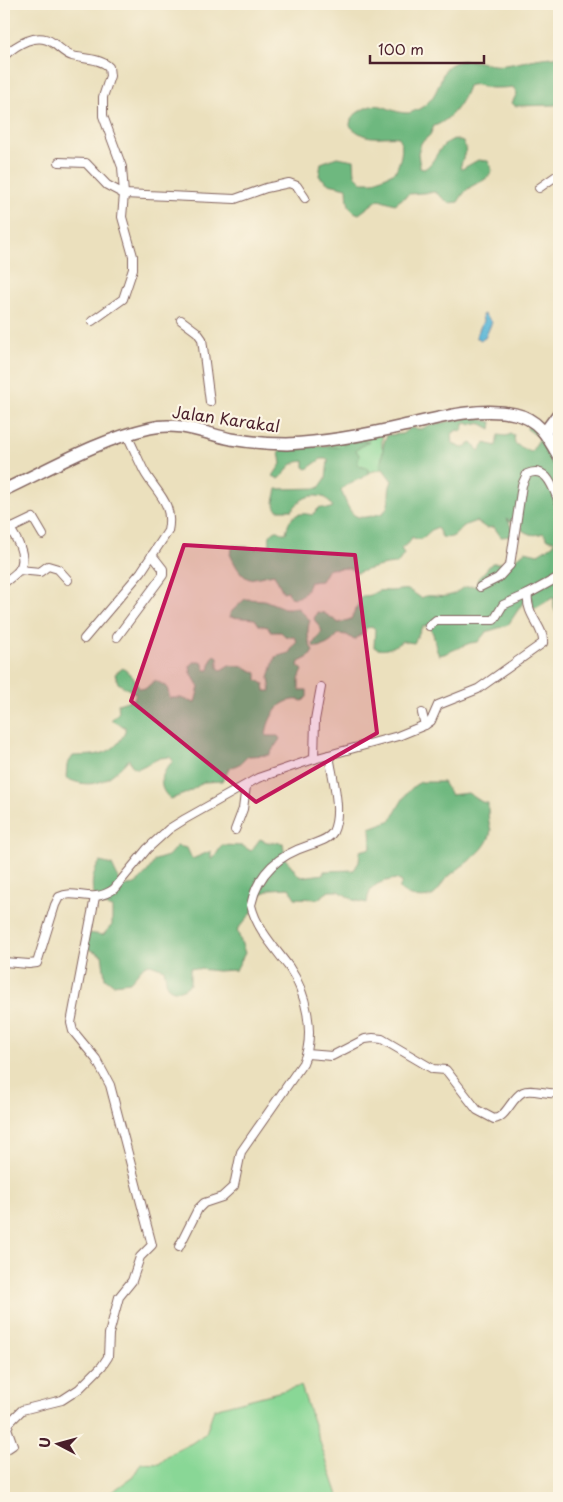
<svg xmlns="http://www.w3.org/2000/svg" width="563" height="1502" font-family="'Playpen Sans',sans-serif">
  <style>
    .green { fill: #89d796; stroke: #6a7b60 }
    .forest { fill: #6eb87f; stroke: #5c6c55 }
    .water { fill: #59b6d7; stroke: #526a81 }
    .lines { fill: none; stroke-linecap: round; stroke-linejoin: round }
    .street-casing { stroke: #82635e; stroke-width: 10 }
    .secondary-casing { stroke: #82635e; stroke-width: 14 }
    .street { stroke: #fff; stroke-width: 8 }
    .secondary { stroke: #fff; stroke-width: 11 }
    .marked { fill: #c2185b; fill-opacity: 0.2; stroke: #c2185b; stroke-width: 4; stroke-linejoin: round }
    .labels { text-anchor: middle; stroke-width: 4.5; stroke-linejoin: round; paint-order: stroke }
    .street-label { font-size: 16px; fill: #4a1f2b; stroke: #fcf5e5 }
  </style>
  <rect width="100%" height="100%" fill="#fcf5e5"/>
  <filter id="ink" filterUnits="userSpaceOnUse"><feTurbulence type="fractalNoise" baseFrequency=".02" numOctaves="2"/><feDisplacementMap in="SourceGraphic" scale="10" xChannelSelector="R" yChannelSelector="G"/><feConvolveMatrix kernelMatrix="1 2 1 2 8 2 1 2 1" color-interpolation-filters="sRGB"/></filter>
  <filter id="wash" filterUnits="userSpaceOnUse"><feTurbulence type="fractalNoise" baseFrequency=".0096" numOctaves="4" result="noise"/><feDisplacementMap in="SourceGraphic" scale="20" xChannelSelector="R" yChannelSelector="G"/><feGaussianBlur stdDeviation="1.12" result="paint"/><feColorMatrix in="noise" values="0 0 0 0 0 0 0 0 0 0 0 0 0 0 0 0 0 1.4 0 .05"/><feComposite in="paint" operator="in"/></filter>
  <g filter="url(#wash)">
    <rect width="100%" height="100%" fill="#ebe0bd"/>
    <!-- green -->
    <g class="green">
      <path d="M382,434V447L388,452L386,468L366,473L313,448Z"/>
      <path d="M301,1386L339,1498H99H103L133,1477L141,1463L159,1464L172,1453L192,1443L206,1433L214,1409Z"/>
    </g>
    <!-- forest -->
    <g class="forest">
      <path d="M559,53V103L555,105L515,106L512,103L517,93L513,87C506,88 499,88 492,88C483,88 478,82 468,86C463,102 450,121 434,126L430,135L421,143L418,153L420,168L424,169C437,162 435,147 454,139L463,142L466,149L460,168L462,169L478,160L488,161L492,170C487,183 477,181 468,189C464,192 461,198 458,202L449,203L435,192L409,194L395,204L379,199L359,214C346,210 348,199 347,188L329,184L319,176L321,163L337,157L354,160L355,175L362,182H373L395,172C400,162 405,148 399,137C378,135 368,143 350,126C350,120 352,117 357,113C381,96 386,113 408,113C411,113 416,110 419,109C438,98 437,85 446,68C467,51 484,68 505,65C522,63 538,57 555,57Z"/>
      <path d="M472,417L492,422L491,429L482,424L474,423L472,425L465,423L462,431L457,430L452,434L453,444L462,448L472,443L479,451L485,443L496,446L498,435L506,436L511,434L514,436L515,444L531,452L540,438L527,429L528,425L542,427L551,440L555,436L556,439L551,445L559,453V620L554,608V597L536,608L533,607L532,598H526L508,625L486,632L478,642L470,643L444,654L439,655C433,646 436,632 428,625L422,627L414,643L402,641C395,647 382,653 374,647L375,629L373,627L365,628V632L354,640L347,635L338,634C333,642 323,648 314,647L313,644L322,631L314,619L317,612L324,613L339,623L351,619L362,596C370,596 372,594 378,591C382,590 386,591 390,591C408,590 404,586 421,598C430,593 437,598 447,596C461,593 457,586 476,586L478,579L492,563H511L525,551L538,554L554,544V541L548,539L543,533C535,536 529,535 522,530L521,522L519,520L509,522L507,518L513,531L512,536L501,537L494,527L486,528L476,521C472,523 467,524 464,526C456,532 456,540 442,537L438,529L435,528C425,533 423,544 412,537L409,543L401,548L404,554L397,564C386,564 368,569 357,573L349,568L328,569L321,581L310,582C306,592 301,600 290,597L288,591L283,592L274,574L249,579C239,574 235,564 230,554L233,546C245,544 260,554 270,544C269,537 269,534 276,530L282,533H286C289,517 296,511 312,515L320,507L327,509L333,507L326,498C310,493 302,497 292,510H277L274,502L277,489L319,488L326,478L328,461V459H321L307,469L304,467V461C285,463 291,470 279,479L273,476L281,464L279,451L284,448L289,451L303,446L338,447L349,442L369,441L356,450L360,457L357,460L359,466L368,468V474C360,481 348,481 341,490C352,518 353,522 383,513C393,503 386,492 392,481L380,465C384,454 381,446 387,435L402,434L410,428L421,429L430,425Z"/>
      <path d="M245,599L264,600L284,608H298L310,620C306,632 308,642 313,651L309,657L299,662L298,666L303,670L299,679V690H307V697L303,701C282,694 267,717 266,736H278L280,739L269,755L248,756L241,763L229,769L222,781L204,782L187,793L171,799C155,787 162,772 173,761L170,757L160,758L137,769L132,766L129,759C110,779 95,792 66,778L67,765L73,756C90,755 107,757 119,742C122,737 126,734 125,727L111,720L119,712L118,704L134,699L136,694L118,683L115,674L123,668L133,677L139,688L145,689L155,680L167,687L170,698H181L195,703L199,687L191,673L190,666L194,662H202L205,670H209L212,658L215,655L218,657V668L221,670L229,665L244,667L257,673V680L264,684L265,691H271L269,678L275,657L289,653L297,641L294,637L285,636L281,632H271L268,627L259,625L255,619L230,617V613Z"/>
      <path d="M421,782H443L451,795L468,793L482,802L488,803C488,812 488,821 491,830C488,854 459,865 444,881C440,886 439,892 432,896C421,900 407,897 399,889L402,882L396,879C378,882 369,885 367,903L353,900L339,891H329L318,899L295,898L289,888L271,889L261,894L255,909L237,930L245,953L236,970L217,971L190,968V984C183,991 174,993 167,986L164,969L150,964L144,966L130,982L113,984L105,978L102,955L85,947L88,933L103,935L112,925V908L99,904C89,892 91,874 100,862L112,865L122,886C138,889 148,871 155,860L168,856L177,846L187,848L192,859L211,851V858H214L222,845L243,846L251,851L260,839L267,842L283,843L285,859C292,864 294,872 301,877L324,874V871L354,870L359,862L360,851L371,848L370,828L391,820C399,807 406,788 421,782Z"/>
    </g>
    <!-- water -->
    <path class="water" d="M484,314L492,322L485,338L481,340L476,337L483,321L482,315Z"/>
  </g>
  <g filter="url(#ink)">
    <g class="lines">
      <defs>
        <g id="street">
          <path d="M4,56C16,45 37,31 53,43C59,47 65,54 72,56C84,59 100,58 109,67L110,76L103,97V116L122,167L124,194L107,185L86,163L59,162"/>
          <path d="M539,188L559,174"/>
          <path d="M181,320L197,332L202,339L210,402"/>
          <path d="M92,321L123,299L133,269V256L122,217L124,194L235,199L266,188L289,183L297,186L305,198"/>
          <path d="M4,519C12,532 30,555 19,570C15,575 8,579 4,583"/>
          <path d="M10,529L33,518L43,535"/>
          <path d="M19,570L40,572L48,566L58,569L68,580"/>
          <path d="M480,587L498,578L510,565L522,485L527,474C547,465 553,488 559,502"/>
          <path d="M429,626L436,620H494L503,605L528,594"/>
          <path d="M117,637L163,575V569L152,555"/>
          <path d="M84,639L141,572L168,531C174,502 156,493 144,471C138,459 133,447 127,435"/>
          <path d="M422,713L425,725"/>
          <path d="M314,759L315,720L321,687"/>
          <path d="M235,830L243,809L246,786"/>
          <path d="M4,962L29,964L37,963L55,905L59,897C76,888 91,905 114,889L147,849L169,829L185,819L258,778L314,759L398,736L425,725L431,721L438,705L478,689L543,643C545,628 525,615 528,594L559,577"/>
          <path d="M307,1054L332,1056L365,1039L373,1038L382,1039L433,1069L446,1070L477,1110L494,1119C507,1117 511,1098 523,1092C531,1088 548,1095 559,1093"/>
          <path d="M179,1247L198,1209L204,1203L222,1197L234,1186L241,1152L303,1063C316,1034 306,992 289,967C275,948 256,928 251,905C258,872 279,855 310,845C318,842 328,840 333,832C343,811 332,777 329,755"/>
          <path d="M4,1451L13,1445L7,1428L10,1422L22,1410L62,1400L79,1389L102,1366L108,1357L109,1334L119,1297L132,1281L140,1257L152,1245L110,1085L96,1059L73,1031L71,1023L95,897"/>
        </g>
        <g id="secondary">
          <path d="M545,432L559,413"/>
          <path d="M4,490C51,468 98,440 150,428C178,421 204,433 231,439C249,442 269,444 287,444C327,442 365,435 403,426C439,418 478,406 515,414C539,419 548,437 559,457"/>
        </g>
      </defs>
      <!-- street casing -->
      <use href="#street" class="street-casing"/>
      <!-- secondary casing -->
      <use href="#secondary" class="secondary-casing"/>
      <!-- street -->
      <use href="#street" class="street"/>
      <!-- secondary -->
      <use href="#secondary" class="secondary"/>
    </g>
  </g>
  <!-- marked area -->
  <path class="marked" d="M184,545L355,555L377,733L256,802L131,701Z"/>
  <g class="labels">
    <!-- street labels -->
    <g class="street-label">
      <text transform="translate(226 419) rotate(8)" y="6">Jalan Karakal</text>
    </g>
  </g>
  <!-- margin -->
  <rect width="563" height="1502" fill="none" stroke="#fcf5e5" stroke-width="20"/>
  <!-- north arrow -->
  <g transform="translate(58 1444) rotate(276)" stroke="#fcf5e5" stroke-width="4" paint-order="stroke">
  <path d="M0-4L9 19L0 12L-9 19Z" fill="#4a1f2b"/>
  <text y="-8" font-size="14" font-weight="bold" text-anchor="middle" fill="#4a1f2b">U</text>
  </g>
  <!-- scale -->
  <path d="M370 55v8h114v-8" fill="none" stroke="#4a1f2b" stroke-width="2.5"/>
  <text x="378" y="55" font-size="15" fill="#4a1f2b" stroke="#fcf5e5" stroke-width="4" paint-order="stroke">100 m</text>
</svg>
